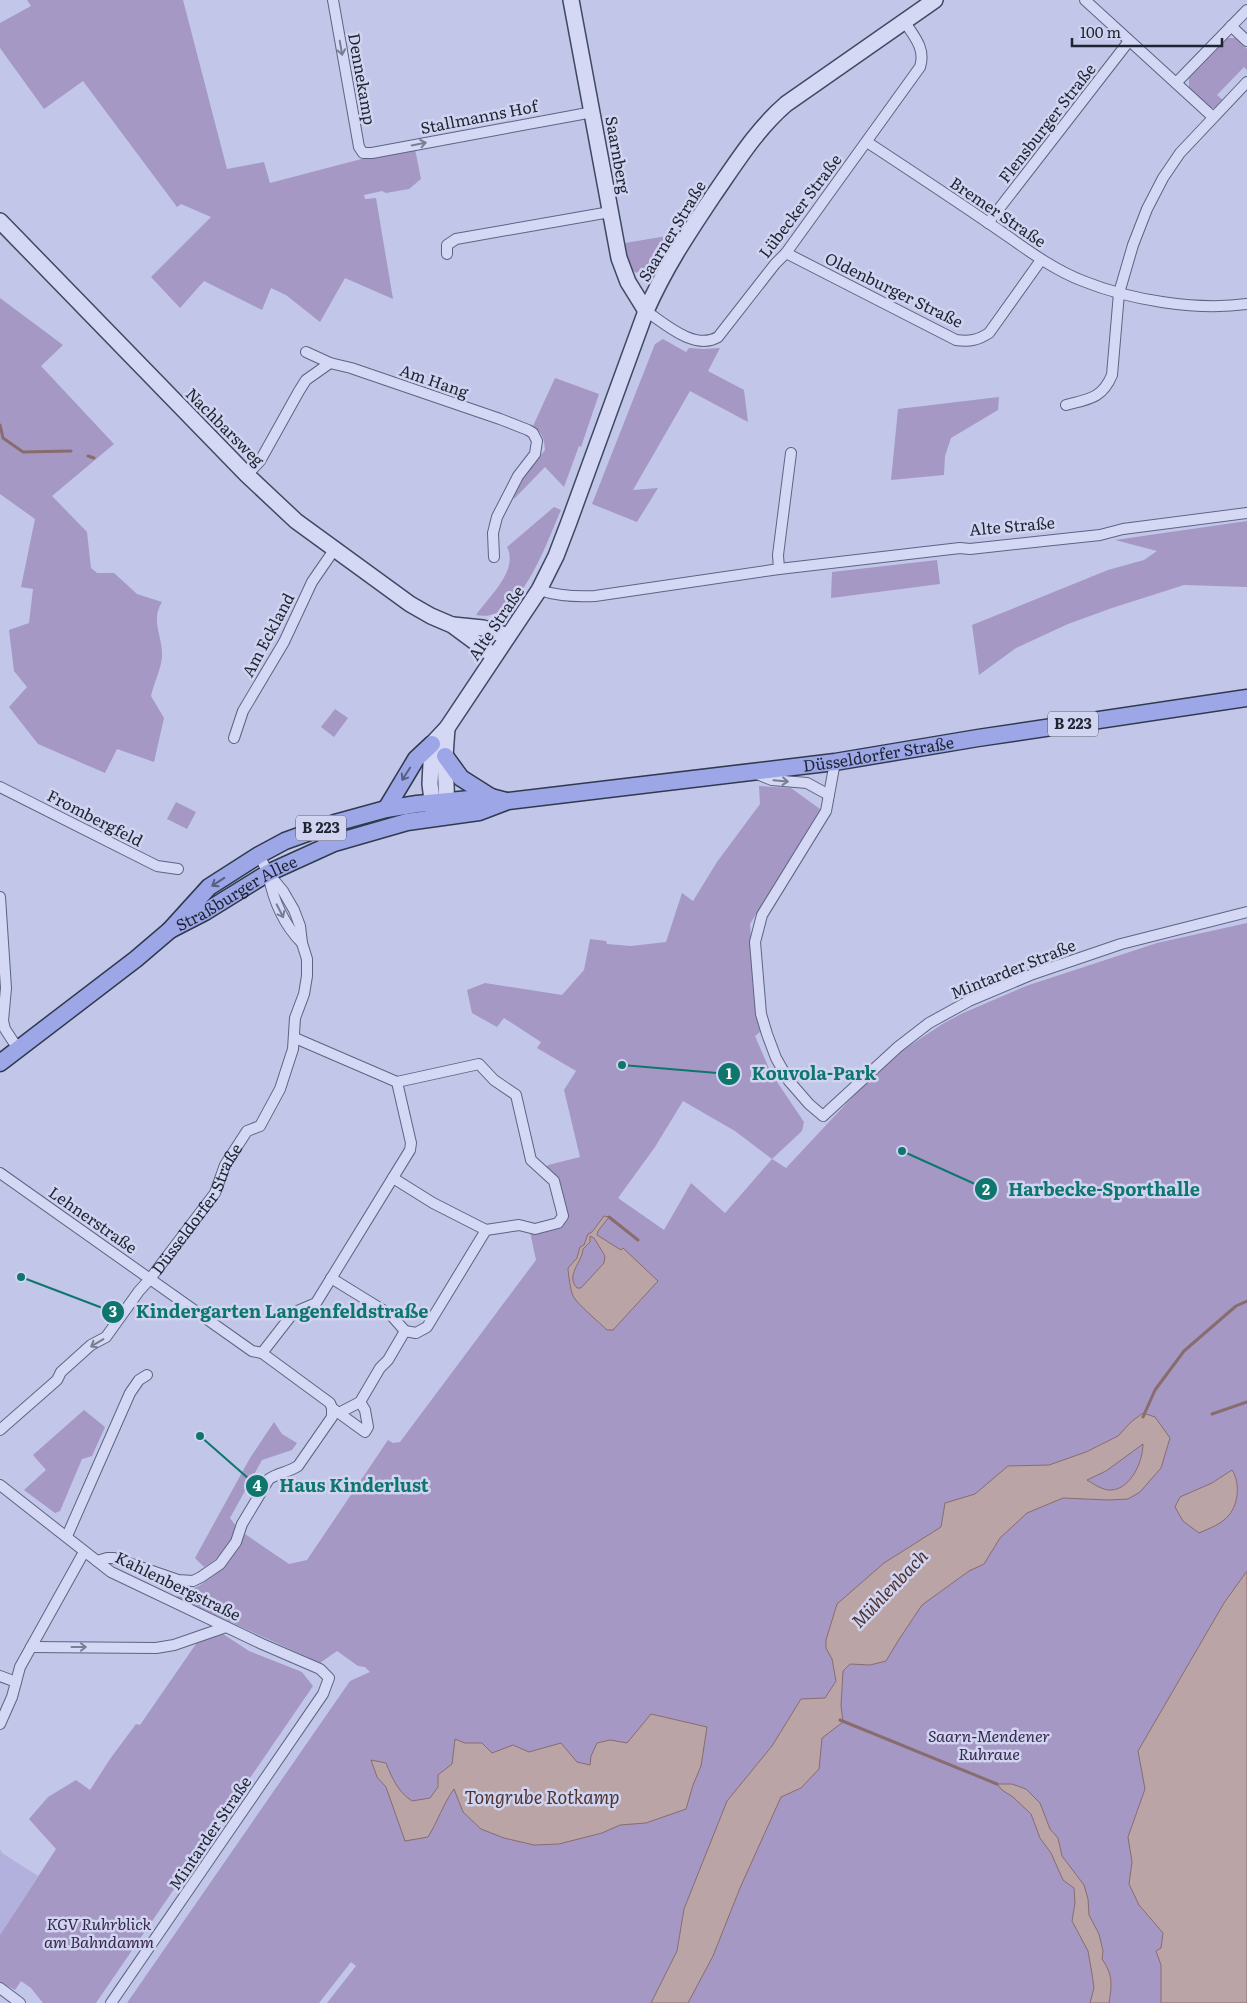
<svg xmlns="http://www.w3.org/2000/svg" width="1247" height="2003" font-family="Literata,serif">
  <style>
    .farmland { fill: #b2b0dd }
    .green { fill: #a598c4; fill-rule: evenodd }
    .water { fill: #bba4a6; stroke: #886c6e; fill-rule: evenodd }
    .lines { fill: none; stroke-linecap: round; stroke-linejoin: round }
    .stream { stroke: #886c6e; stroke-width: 3 }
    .street-casing { stroke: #5b6580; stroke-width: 12 }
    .secondary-casing { stroke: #3f4961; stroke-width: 18 }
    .primary-casing { stroke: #2f3a4e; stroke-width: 19 }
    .street { stroke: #d4d8f4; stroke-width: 10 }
    .secondary { stroke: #d4d8f4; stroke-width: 15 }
    .primary { stroke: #9da7e7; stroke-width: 16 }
    .oneway { stroke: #797e92 }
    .oneway2 { stroke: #575f83 }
    .labels { text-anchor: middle; stroke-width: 5; stroke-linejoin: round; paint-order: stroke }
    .shield { fill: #d1d4f0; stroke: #54596a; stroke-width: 1 }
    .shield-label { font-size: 15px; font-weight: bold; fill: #1e2431 }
    .street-label { font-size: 16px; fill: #1e2431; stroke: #d1d4f0 }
    .park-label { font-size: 16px; font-style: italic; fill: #37274b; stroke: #d1d4f0 }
    .water-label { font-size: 18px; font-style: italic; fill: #4f332f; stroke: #d1d4f0 }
    .leader { fill: none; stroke: #0f766e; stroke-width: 2 }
    .callout-dot { fill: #0f766e; stroke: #d1d4f0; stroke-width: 2 }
    .mark-label { font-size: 15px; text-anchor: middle; font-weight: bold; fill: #fff }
    .callout-label { font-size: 18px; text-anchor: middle; font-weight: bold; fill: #0f766e; stroke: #d1d4f0; stroke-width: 5; stroke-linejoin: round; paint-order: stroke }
  </style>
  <rect width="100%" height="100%" fill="#c2c6e8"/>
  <!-- farmland -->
  <path class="farmland" d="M0,1849L2,1853L38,1876L0,1935Z"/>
  <!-- green -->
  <g class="green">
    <path d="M27,0H183L227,169L264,162L270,183L369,157L415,149L421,179L409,189L386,193L382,191L364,195L365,199L376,198L393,299L345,278L320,322L286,295L271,288L262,310L204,281L180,308L151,277L211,217L181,204L177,207L83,81L44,109L0,48V23L31,6Z"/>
    <path d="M1228,38H1236L1247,49V70L1244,67L1217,95L1224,101L1216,108H1209L1189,88V78Z"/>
    <path d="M673,235L648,270C628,281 628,257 625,243Z"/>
    <path d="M0,298L63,345L41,366L114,444L52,496L87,532L91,568L97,573H114L137,594L162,602C150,621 163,636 162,657C161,669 154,683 151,696L164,718L154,762L117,749L105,773L38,744L9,707L27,687L14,671L9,630L29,623L33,589L21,587L35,519L0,494Z"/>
    <path d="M663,339L686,352L689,348L704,349L720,348L708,371L744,390L748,422L690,391L633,490L658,488L637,522L592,504L655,344Z"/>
    <path d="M555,378L599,394L581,447L579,446L564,487L545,467L514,499C514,480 534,464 545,450C544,439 543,433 533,426Z"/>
    <path d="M999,397L998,410L951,438L945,456L944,475L891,480L898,409Z"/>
    <path d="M554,507L561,510C547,541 520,625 476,615C489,597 519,570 507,547Z"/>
    <path d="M1247,521V587L1184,585L1112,608L1068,624L1016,648L979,675L972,625L1108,570L1144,560L1157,551L1115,540Z"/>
    <path d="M937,560L940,584L831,598L832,572Z"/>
    <path d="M335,709L348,718L334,737L321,727Z"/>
    <path d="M759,786L791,788L820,809L750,924L756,1012L760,1032L755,1036L771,1073L804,1122L802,1131L772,1159L786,1168L872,1076L894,1056L944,1023L963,1013L1026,986L1157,943L1247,923V1897L1207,2003H327L356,1966L351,1962L319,2003H127L350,1681L370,1672L365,1667L358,1666L337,1651L320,1663L176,1597C209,1583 230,1567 245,1534L289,1564L307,1560L388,1440L393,1443L400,1442L536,1260L530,1232L536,1234L559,1229L566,1217L545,1168L548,1165L580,1157L564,1090L576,1071L537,1048L541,1042L504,1018L497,1027L472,1013L467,990L485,983L562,995L584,970L590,939L606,941L607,944L631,946L666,942L682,893L693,901L717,862L760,804ZM683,1101L735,1131L772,1159L725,1213L691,1183L664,1230L618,1198L655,1147Z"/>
    <path d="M176,802L196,812L187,829L167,819Z"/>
    <path d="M84,1410L105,1427L92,1456L82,1459L60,1511L55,1513L24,1490L46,1470L33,1455Z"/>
    <path d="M274,1422L282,1434L297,1443L292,1450L262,1460L230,1518L236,1526C230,1546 222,1557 204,1567L195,1558L250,1458Z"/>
    <path d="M223,1634L249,1651L302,1672L313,1686L96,2003H43L31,1988L21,1981L15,1990L0,1982V1935L56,1849L29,1819L48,1797L76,1780L90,1790L110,1759L136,1724L140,1725L198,1641Z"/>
  </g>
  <!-- water -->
  <g class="water">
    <path d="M604,1216L609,1217L598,1231L597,1235L621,1250L623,1248L658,1281L613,1330H607C598,1321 579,1306 573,1296C571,1292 568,1273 568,1268L577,1258L580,1247L584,1245L588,1234L592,1232ZM590,1236L594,1238L605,1256L604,1263L581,1288H577C565,1275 582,1263 583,1249L590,1242Z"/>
    <path d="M1143,1413L1155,1417L1170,1438L1161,1468L1140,1492L1128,1499L1108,1500L1063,1498L1027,1513L1000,1538L984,1564L969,1571L922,1605L898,1641L886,1661L870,1665L850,1664L843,1671L841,1706L843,1722L822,1738L819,1769L801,1788L781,1797L740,1888L713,1956L688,2003H651L677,1951L684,1909L727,1801L772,1746L801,1699L825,1698L836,1681L832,1659L826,1648V1640L837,1604L884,1563L941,1527L945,1503L975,1494L1008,1466L1049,1465L1086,1452L1118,1436L1131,1422ZM1143,1444C1143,1460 1132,1488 1112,1490C1103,1491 1094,1484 1087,1480L1106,1471Z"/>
    <path d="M1232,1470C1240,1482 1239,1503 1229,1515C1222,1524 1210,1528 1199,1533L1183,1521L1175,1507L1180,1497L1212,1483Z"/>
    <path d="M1247,1571V2003H1161V1965L1156,1951L1161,1948L1163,1933L1139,1905L1129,1884L1132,1862L1128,1837L1145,1789L1138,1751L1224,1603Z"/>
    <path d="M651,1714L707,1727L701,1766L693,1785L686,1809L646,1823L620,1825L602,1833L559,1844L534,1845L504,1838L481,1829L463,1812L454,1789C443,1804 438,1821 428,1837L405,1841L386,1787L377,1777L371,1760L386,1763C392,1778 398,1792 412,1801L430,1798L438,1787V1775L452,1764L455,1739L465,1743H482L492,1753L513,1745L529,1752L561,1743L577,1762L590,1765L591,1756L597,1743L610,1740L627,1743Z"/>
    <path d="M997,1784H1012L1026,1789L1040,1803L1050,1829L1058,1838L1062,1856L1084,1885L1088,1899L1089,1915L1099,1934L1103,1951L1102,1959C1113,1975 1112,1984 1109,2003H1090L1094,1988L1092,1974L1088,1951L1072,1921L1075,1903L1074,1888L1063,1880L1051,1853L1040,1838L1031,1814L1013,1797L1002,1790Z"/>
  </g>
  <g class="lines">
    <!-- stream -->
    <g class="stream">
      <path d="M0,425L3,438L23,452L71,451"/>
      <path d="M88,456L94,458"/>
      <path d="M609,1217L638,1240"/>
      <path d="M1212,1414L1247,1402"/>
      <path d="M1143,1417L1155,1390L1184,1351L1236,1306L1247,1301"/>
      <path d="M840,1720L997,1784"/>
    </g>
    <defs>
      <g id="street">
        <path d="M333,0L359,147L363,153H372L593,112"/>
        <path d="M1085,0L1213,117"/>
        <path d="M1231,26L1247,41"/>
        <path d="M1176,83L1247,10"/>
        <path d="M867,142C908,169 949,196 990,224C1020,244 1049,268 1083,281C1130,300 1196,311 1247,304"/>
        <path d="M988,223L1129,41"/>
        <path d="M786,253L956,340C970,342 978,340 989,333L1041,260"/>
        <path d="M447,254V245L456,239L610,212"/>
        <path d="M646,311C665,324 695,351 718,337L775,264L786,253L920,67C926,49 914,36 904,21"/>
        <path d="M306,352L330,363L351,368L500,419L528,430L533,433L537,441L535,454L518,476L497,517L493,533L494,557"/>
        <path d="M1066,405C1088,399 1102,399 1112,375L1119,293L1133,245L1147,209L1163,178L1180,153L1247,82"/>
        <path d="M247,475L260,461L299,391L306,380L330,363"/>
        <path d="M779,569L778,555L791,453"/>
        <path d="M539,590C558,596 575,597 595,596L779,569L960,548L970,549L1100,535L1123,529L1247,513"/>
        <path d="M234,738L243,711L284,642L312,582L334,550"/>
        <path d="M835,762L826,811L762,915L755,942L761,1014L767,1034L776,1058L789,1081L809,1104L823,1116L898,1047L929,1023L969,1001L1033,974L1121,944L1247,912"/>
        <path d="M757,774L772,780L807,783L829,795"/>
        <path d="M0,787L157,866L178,869"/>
        <path d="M268,873C273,900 283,924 302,943"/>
        <path d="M0,897L6,988L3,1021L5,1029L18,1049"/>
        <path d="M295,1038L397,1082L479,1064L494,1080L516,1095L531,1160L554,1181L563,1216L558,1223L535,1229L519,1225L486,1230L427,1327L416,1333L405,1331L388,1360L380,1368L360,1402L339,1413"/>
        <path d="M0,1173L252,1351L262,1353L330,1403L332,1408L365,1432L368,1427L365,1410L360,1402"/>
        <path d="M393,1178L433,1203L486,1230"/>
        <path d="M331,1278L391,1315L405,1331"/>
        <path d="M262,1353L290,1317L295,1312L316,1303L410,1150L411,1143L397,1082"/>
        <path id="s1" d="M0,1430L57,1380L61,1372L91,1345L106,1337L139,1291L150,1279L215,1193L225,1165L247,1131L260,1126L280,1089L293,1049L295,1018L304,994L307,976V959L302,943L300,926L294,910L283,891L268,873L259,855"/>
        <path d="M0,1485L111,1572L262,1644L320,1669L329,1678L323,1694L111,2003"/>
        <path d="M67,1536L130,1393L139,1380L147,1375"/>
        <path d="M97,1561L107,1558H114L178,1580L193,1581L201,1577L220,1564L236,1542L242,1524L269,1479C278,1473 289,1472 298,1466L332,1417V1408"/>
        <path d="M31,1647L156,1648L174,1645L226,1627"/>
        <path d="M0,1676L16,1682"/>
        <path d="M0,1724L12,1697L20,1667L84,1552"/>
        <path d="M0,1988L20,2003"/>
      </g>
      <g id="secondary">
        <path d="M571,0L619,258L628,282L646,311"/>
        <path d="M0,221L247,475L296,521L410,604L431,616L452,625L494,656"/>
        <path d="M453,625L483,628L508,636"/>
        <path d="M447,728L445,756L447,812"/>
        <path d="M434,815L430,784L432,744L447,728L539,590L556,556L569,522L646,311C665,268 687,235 713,196C736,163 756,130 786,104L935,0"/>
      </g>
      <g id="primary">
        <path d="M445,756L461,778L491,797"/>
        <path d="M386,809L416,759L432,744"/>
        <path id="s2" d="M170,930L205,912L268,873L334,843L407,822L479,812L508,801L835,762L978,738L1247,698"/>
        <path d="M0,1063L136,959L170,930L209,887L259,855L285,841L335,823L386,809L417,804L491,797L506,801"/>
      </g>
    </defs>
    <!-- street casing -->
    <use href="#street" class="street-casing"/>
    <!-- secondary casing -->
    <use href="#secondary" class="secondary-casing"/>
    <!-- primary casing -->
    <use href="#primary" class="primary-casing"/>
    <!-- street -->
    <use href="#street" class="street"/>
    <!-- secondary -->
    <use href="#secondary" class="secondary"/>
    <!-- primary -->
    <use href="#primary" class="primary"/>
  </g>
  <!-- one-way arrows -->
  <defs><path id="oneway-shaft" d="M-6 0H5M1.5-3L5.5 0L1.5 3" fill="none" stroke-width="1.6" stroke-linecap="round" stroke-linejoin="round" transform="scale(1.25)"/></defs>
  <g class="oneway">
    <use href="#oneway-shaft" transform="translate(341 48) rotate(80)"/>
    <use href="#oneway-shaft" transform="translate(419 144) rotate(-11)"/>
    <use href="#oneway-shaft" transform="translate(781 781) rotate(5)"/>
    <use href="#oneway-shaft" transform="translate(280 911) rotate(63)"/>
    <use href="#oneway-shaft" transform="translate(97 1343) rotate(149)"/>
    <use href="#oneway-shaft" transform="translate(79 1647)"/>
  </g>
  <g class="oneway2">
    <use href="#oneway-shaft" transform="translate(406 774) rotate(123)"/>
    <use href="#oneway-shaft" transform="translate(218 882) rotate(147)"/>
  </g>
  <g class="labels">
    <!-- shield labels -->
    <g class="shield">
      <rect x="1048" y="711.5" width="50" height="25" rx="4"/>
      <rect x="296" y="815.5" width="50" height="25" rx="4"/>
    </g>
    <g class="shield-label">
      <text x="1073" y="729">B 223</text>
      <text x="321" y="833">B 223</text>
    </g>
    <!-- street labels -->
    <g class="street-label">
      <text transform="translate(362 79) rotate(80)" y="6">Dennekamp</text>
      <text transform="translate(479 117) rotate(-11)" y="6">Stallmanns Hof</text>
      <text transform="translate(1047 123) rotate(-52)" y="6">Flensburger Straße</text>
      <text transform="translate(618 155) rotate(80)" y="6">Saarnberg</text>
      <text transform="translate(800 206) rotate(-53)" y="6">Lübecker Straße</text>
      <text transform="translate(998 212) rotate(34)" y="6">Bremer Straße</text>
      <text transform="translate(672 231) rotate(-59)" y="6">Saarner Straße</text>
      <text transform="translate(894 290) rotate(26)" y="6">Oldenburger Straße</text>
      <text transform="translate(434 381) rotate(19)" y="6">Am Hang</text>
      <text transform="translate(225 427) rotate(45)" y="6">Nachbarsweg</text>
      <text transform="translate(1012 526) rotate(-5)" y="6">Alte Straße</text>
      <text transform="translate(496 623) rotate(-56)" y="6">Alte Straße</text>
      <text transform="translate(268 635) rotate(-62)" y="6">Am Eckland</text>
      <text dy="6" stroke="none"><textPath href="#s2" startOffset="739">Düsseldorfer Straße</textPath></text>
      <text transform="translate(95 818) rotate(27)" y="6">Frombergfeld</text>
      <text dy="6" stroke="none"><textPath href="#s2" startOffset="76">Straßburger Allee</textPath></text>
      <text transform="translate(1013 969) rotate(-22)" y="6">Mintarder Straße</text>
      <text dy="6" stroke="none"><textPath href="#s1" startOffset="300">Düsseldorfer Straße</textPath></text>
      <text transform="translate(93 1220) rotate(35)" y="6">Lehnerstraße</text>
      <text transform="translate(178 1586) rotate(26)" y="6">Kahlenbergstraße</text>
      <text transform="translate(210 1833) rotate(-56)" y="6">Mintarder Straße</text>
    </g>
    <!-- park labels -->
    <g class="park-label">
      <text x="989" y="1742">Saarn-Mendener<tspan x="989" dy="18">Ruhraue</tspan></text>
      <text x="99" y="1930">KGV Ruhrblick<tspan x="99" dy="18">am Bahndamm</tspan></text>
    </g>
    <!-- water labels -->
    <g class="water-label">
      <text transform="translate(890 1589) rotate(-46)" y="6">Mühlenbach</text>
      <text x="542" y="1804">Tongrube Rotkamp</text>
    </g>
  </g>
  <!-- callouts -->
  <path class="leader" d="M622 1065L729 1074M902 1151L986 1189M21 1277L113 1312M200 1436L257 1486"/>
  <g class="callout-dot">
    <circle cx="622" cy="1065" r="5"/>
    <circle cx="902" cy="1151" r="5"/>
    <circle cx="21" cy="1277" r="5"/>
    <circle cx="200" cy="1436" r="5"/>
    <circle cx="729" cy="1074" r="12"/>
    <circle cx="986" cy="1189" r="12"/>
    <circle cx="113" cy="1312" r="12"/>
    <circle cx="257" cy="1486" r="12"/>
  </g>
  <g class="mark-label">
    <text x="729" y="1079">1</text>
    <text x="986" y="1195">2</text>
    <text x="113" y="1317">3</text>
    <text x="257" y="1491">4</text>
  </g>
  <g class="callout-label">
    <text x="814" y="1080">Kouvola-Park</text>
    <text x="1104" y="1196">Harbecke-Sporthalle</text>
    <text x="282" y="1318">Kindergarten Langenfeldstraße</text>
    <text x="354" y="1492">Haus Kinderlust</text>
  </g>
  <!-- scale -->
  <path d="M1072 38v8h150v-8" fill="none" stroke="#1e2431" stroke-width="2.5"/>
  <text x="1080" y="38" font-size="15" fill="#1e2431" stroke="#d1d4f0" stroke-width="4" paint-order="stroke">100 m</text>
</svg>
